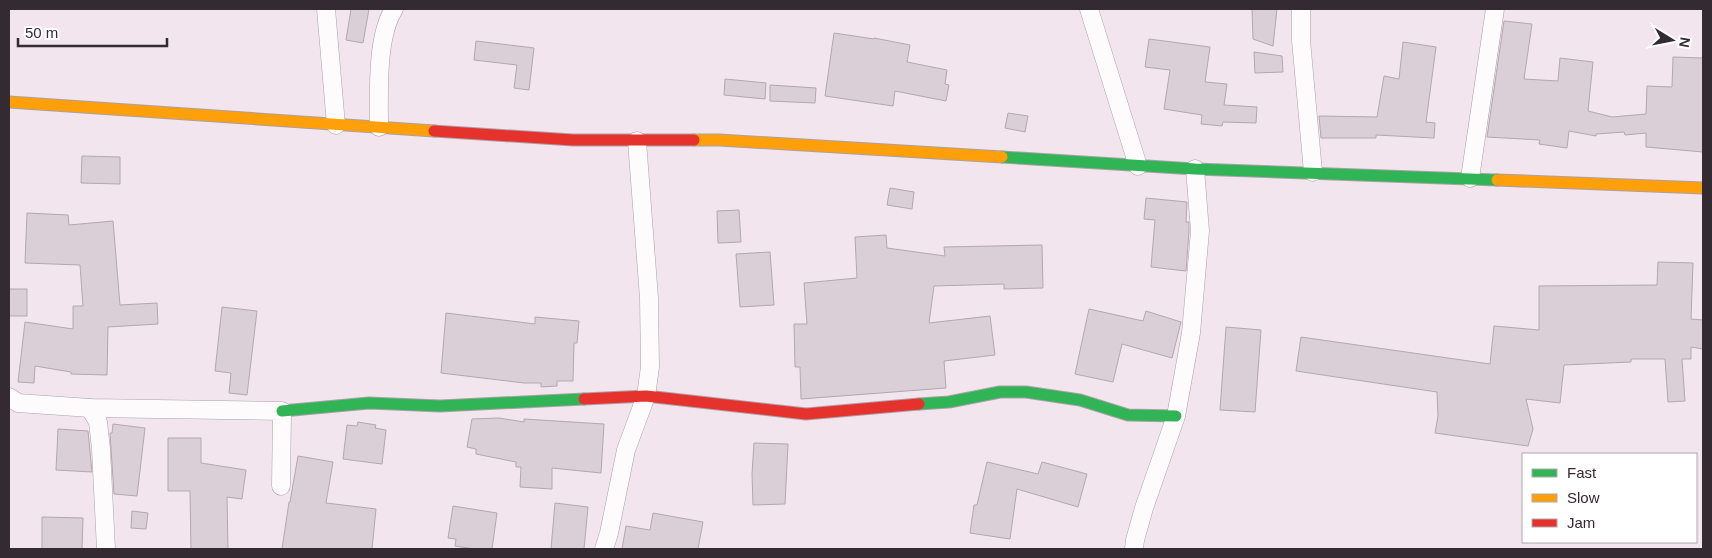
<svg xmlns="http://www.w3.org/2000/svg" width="1712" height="558" font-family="Arial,sans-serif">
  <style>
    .building { fill: #dacfd6; stroke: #b3a8af }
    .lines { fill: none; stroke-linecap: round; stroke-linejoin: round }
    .street-casing { stroke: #aba1a8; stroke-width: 19 }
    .fast-casing { stroke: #aba1a8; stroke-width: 13 }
    .slow-casing { stroke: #aba1a8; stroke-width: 13 }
    .jam-casing { stroke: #aba1a8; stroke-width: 13 }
    .street { stroke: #fdfbfc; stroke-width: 18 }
    .fast { stroke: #30b455; stroke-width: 11 }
    .slow { stroke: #ff9f0a; stroke-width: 11 }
    .jam { stroke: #e5322d; stroke-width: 11 }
  </style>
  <rect width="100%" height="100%" fill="#f2e5ee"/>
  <!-- building -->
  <g class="building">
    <path d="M351,9H369L363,43L346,40Z"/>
    <path d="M1252,9H1277L1273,46L1253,39Z"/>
    <path d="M1504,21L1532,24L1524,79L1558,81L1560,58L1593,62L1588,111L1612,117L1646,114L1647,86L1672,87L1673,57L1703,58V152L1646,147V133L1625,135L1624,132L1596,134V136L1569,131L1567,148L1539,144L1540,140L1487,137Z"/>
    <path d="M834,33L874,39V38L910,45L907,62L947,70L945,84L949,85L946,101L895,91L893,106L825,96Z"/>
    <path d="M1149,39L1210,47L1205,82L1227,84L1224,105L1257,107L1256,123L1223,122L1222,126L1201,124L1202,115L1164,109L1170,70L1145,67Z"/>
    <path d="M476,41L534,48L529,90L514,88L517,65L474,60Z"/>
    <path d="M1403,42L1436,47L1426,122L1435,123L1434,138L1376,135V138H1321L1319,116L1377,117L1384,76L1399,79Z"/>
    <path d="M1254,52L1282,56L1283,72L1255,73Z"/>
    <path d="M725,79L766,83L765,99L724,95Z"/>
    <path d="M770,85L816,88L815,103L770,101Z"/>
    <path d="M1008,113L1028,116L1025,132L1005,128Z"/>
    <path d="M82,156L120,157V184L81,183Z"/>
    <path d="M890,188L914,192L912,209L887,205Z"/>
    <path d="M1146,198L1187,202L1186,222H1189V231L1186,271L1151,267L1155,220L1144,219Z"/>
    <path d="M739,210L741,242L718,243L717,211Z"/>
    <path d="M27,213L68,215L69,225L113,221L120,305L157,303L158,324L108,327L107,375L71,374V372L35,366L34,383L18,382L25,322L73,329V306H83L80,265L25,263Z"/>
    <path d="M886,235L887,248L945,256L944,247L1042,245L1043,288L1004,289V284L934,286L929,323L990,316L995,355L944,361L946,388L801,399L800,367H795L794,324H807L804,283L857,278L855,237Z"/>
    <path d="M770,252L774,305L740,307L736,254Z"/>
    <path d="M1658,262L1693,263L1691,319L1703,320V349L1691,347V359H1682L1685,401L1668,402L1665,359H1631V362L1564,365L1560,403L1526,399L1533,429L1528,446L1435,433L1438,416L1437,392L1296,371L1301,337L1490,364L1494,326L1539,330V286L1657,285Z"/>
    <rect x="9" y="289" width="18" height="27"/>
    <path d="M222,307L257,311L247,395L229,393L231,373L215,371Z"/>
    <path d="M1089,309L1143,321L1146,311L1181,322L1172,358L1122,344L1113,382L1075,374Z"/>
    <path d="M446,313L535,324V317L579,321L577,343H574L573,381H557V386L541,387V383H524L441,373Z"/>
    <path d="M1226,327L1261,330L1255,412L1220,410Z"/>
    <path d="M499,418L524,422V419L604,424L601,473L552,468V489L520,487L521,467H516V462L476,454V449L467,447L472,419Z"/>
    <path d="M358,422L376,425L375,428L386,430L382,464L343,459L347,425L357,426Z"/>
    <path d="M113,424L145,428L137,496L114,494L110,433H112Z"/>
    <path d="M58,429L88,431L92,472L56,470Z"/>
    <path d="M168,438H201V463L246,470L242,499L227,497L228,549H191L190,491H168Z"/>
    <path d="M754,443L788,444L785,504L753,505L752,474Z"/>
    <path d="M298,456L333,462L326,503L376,509L372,549H282L289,502H290Z"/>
    <path d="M987,462L1038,474L1042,462L1087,474L1078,507L1017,489L1010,539L970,533L974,505H977Z"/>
    <path d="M555,503L588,507L584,549H551Z"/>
    <path d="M453,506L497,513L492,549H474L455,546L456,539L448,538Z"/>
    <path d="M132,511L148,513L146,529L131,528Z"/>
    <path d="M653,513L703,522L698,549H622L626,526L650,530Z"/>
    <path d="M42,517L83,518L82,549H42Z"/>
  </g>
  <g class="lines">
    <defs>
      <g id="street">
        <path d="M326,9L336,125"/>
        <path d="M1089,9L1138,166"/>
        <path d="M1301,9V40L1313,172"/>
        <path d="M379,127C379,94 376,37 394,9"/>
        <path d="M1470,178L1495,9"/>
        <path d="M9,397L18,403L90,408L282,411L281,486"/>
        <path d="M90,408L98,422L101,449L106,549"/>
        <path d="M604,549L609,533L626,450L646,396L650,367L649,298L637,141"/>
        <path d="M1134,549L1135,540L1144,508L1176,416L1191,333L1200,231L1195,169"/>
      </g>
      <g id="fast">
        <path d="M1002,157L1195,169L1497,180"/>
        <path d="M919,404L949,402L1000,392H1026L1080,400L1128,415L1176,416"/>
        <path d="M282,411L369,403L440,406L584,399"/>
      </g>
      <g id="slow">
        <path d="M9,102L434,131"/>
        <path d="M694,140H719L1002,157"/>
        <path d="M1497,180L1703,188"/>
      </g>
      <g id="jam">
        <path d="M434,131L573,140H694"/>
        <path d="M584,399L646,396L806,414L919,404"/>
      </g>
    </defs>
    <!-- street casing -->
    <use href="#street" class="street-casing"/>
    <!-- fast casing -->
    <use href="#fast" class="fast-casing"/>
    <!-- slow casing -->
    <use href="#slow" class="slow-casing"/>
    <!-- jam casing -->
    <use href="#jam" class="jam-casing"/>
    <!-- street -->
    <use href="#street" class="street"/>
    <!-- fast -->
    <use href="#fast" class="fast"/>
    <!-- slow -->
    <use href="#slow" class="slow"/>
    <!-- jam -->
    <use href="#jam" class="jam"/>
  </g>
  <!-- border -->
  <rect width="1712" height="558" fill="none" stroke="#342a31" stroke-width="20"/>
  <!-- legend -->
  <rect x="1522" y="453" width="175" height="90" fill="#ffffff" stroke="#aeaaad"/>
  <rect x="1532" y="469" width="25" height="8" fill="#30b455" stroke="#aeaaad"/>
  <text x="1567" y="478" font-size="15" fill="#342a31">Fast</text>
  <rect x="1532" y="494" width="25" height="8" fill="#ff9f0a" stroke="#aeaaad"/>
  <text x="1567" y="503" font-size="15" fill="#342a31">Slow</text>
  <rect x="1532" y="519" width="25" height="8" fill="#e5322d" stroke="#aeaaad"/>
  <text x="1567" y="528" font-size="15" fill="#342a31">Jam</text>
  <!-- north arrow -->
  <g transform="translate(1672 40) rotate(100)" stroke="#ffffff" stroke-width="4" paint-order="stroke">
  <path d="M0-4L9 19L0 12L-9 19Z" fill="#342a31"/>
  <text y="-8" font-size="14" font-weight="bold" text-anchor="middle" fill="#342a31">N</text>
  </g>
  <!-- scale -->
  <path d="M18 38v8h149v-8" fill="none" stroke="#342a31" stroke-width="2.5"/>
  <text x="25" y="38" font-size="15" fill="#342a31" stroke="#ffffff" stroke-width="4" paint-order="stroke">50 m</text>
</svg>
